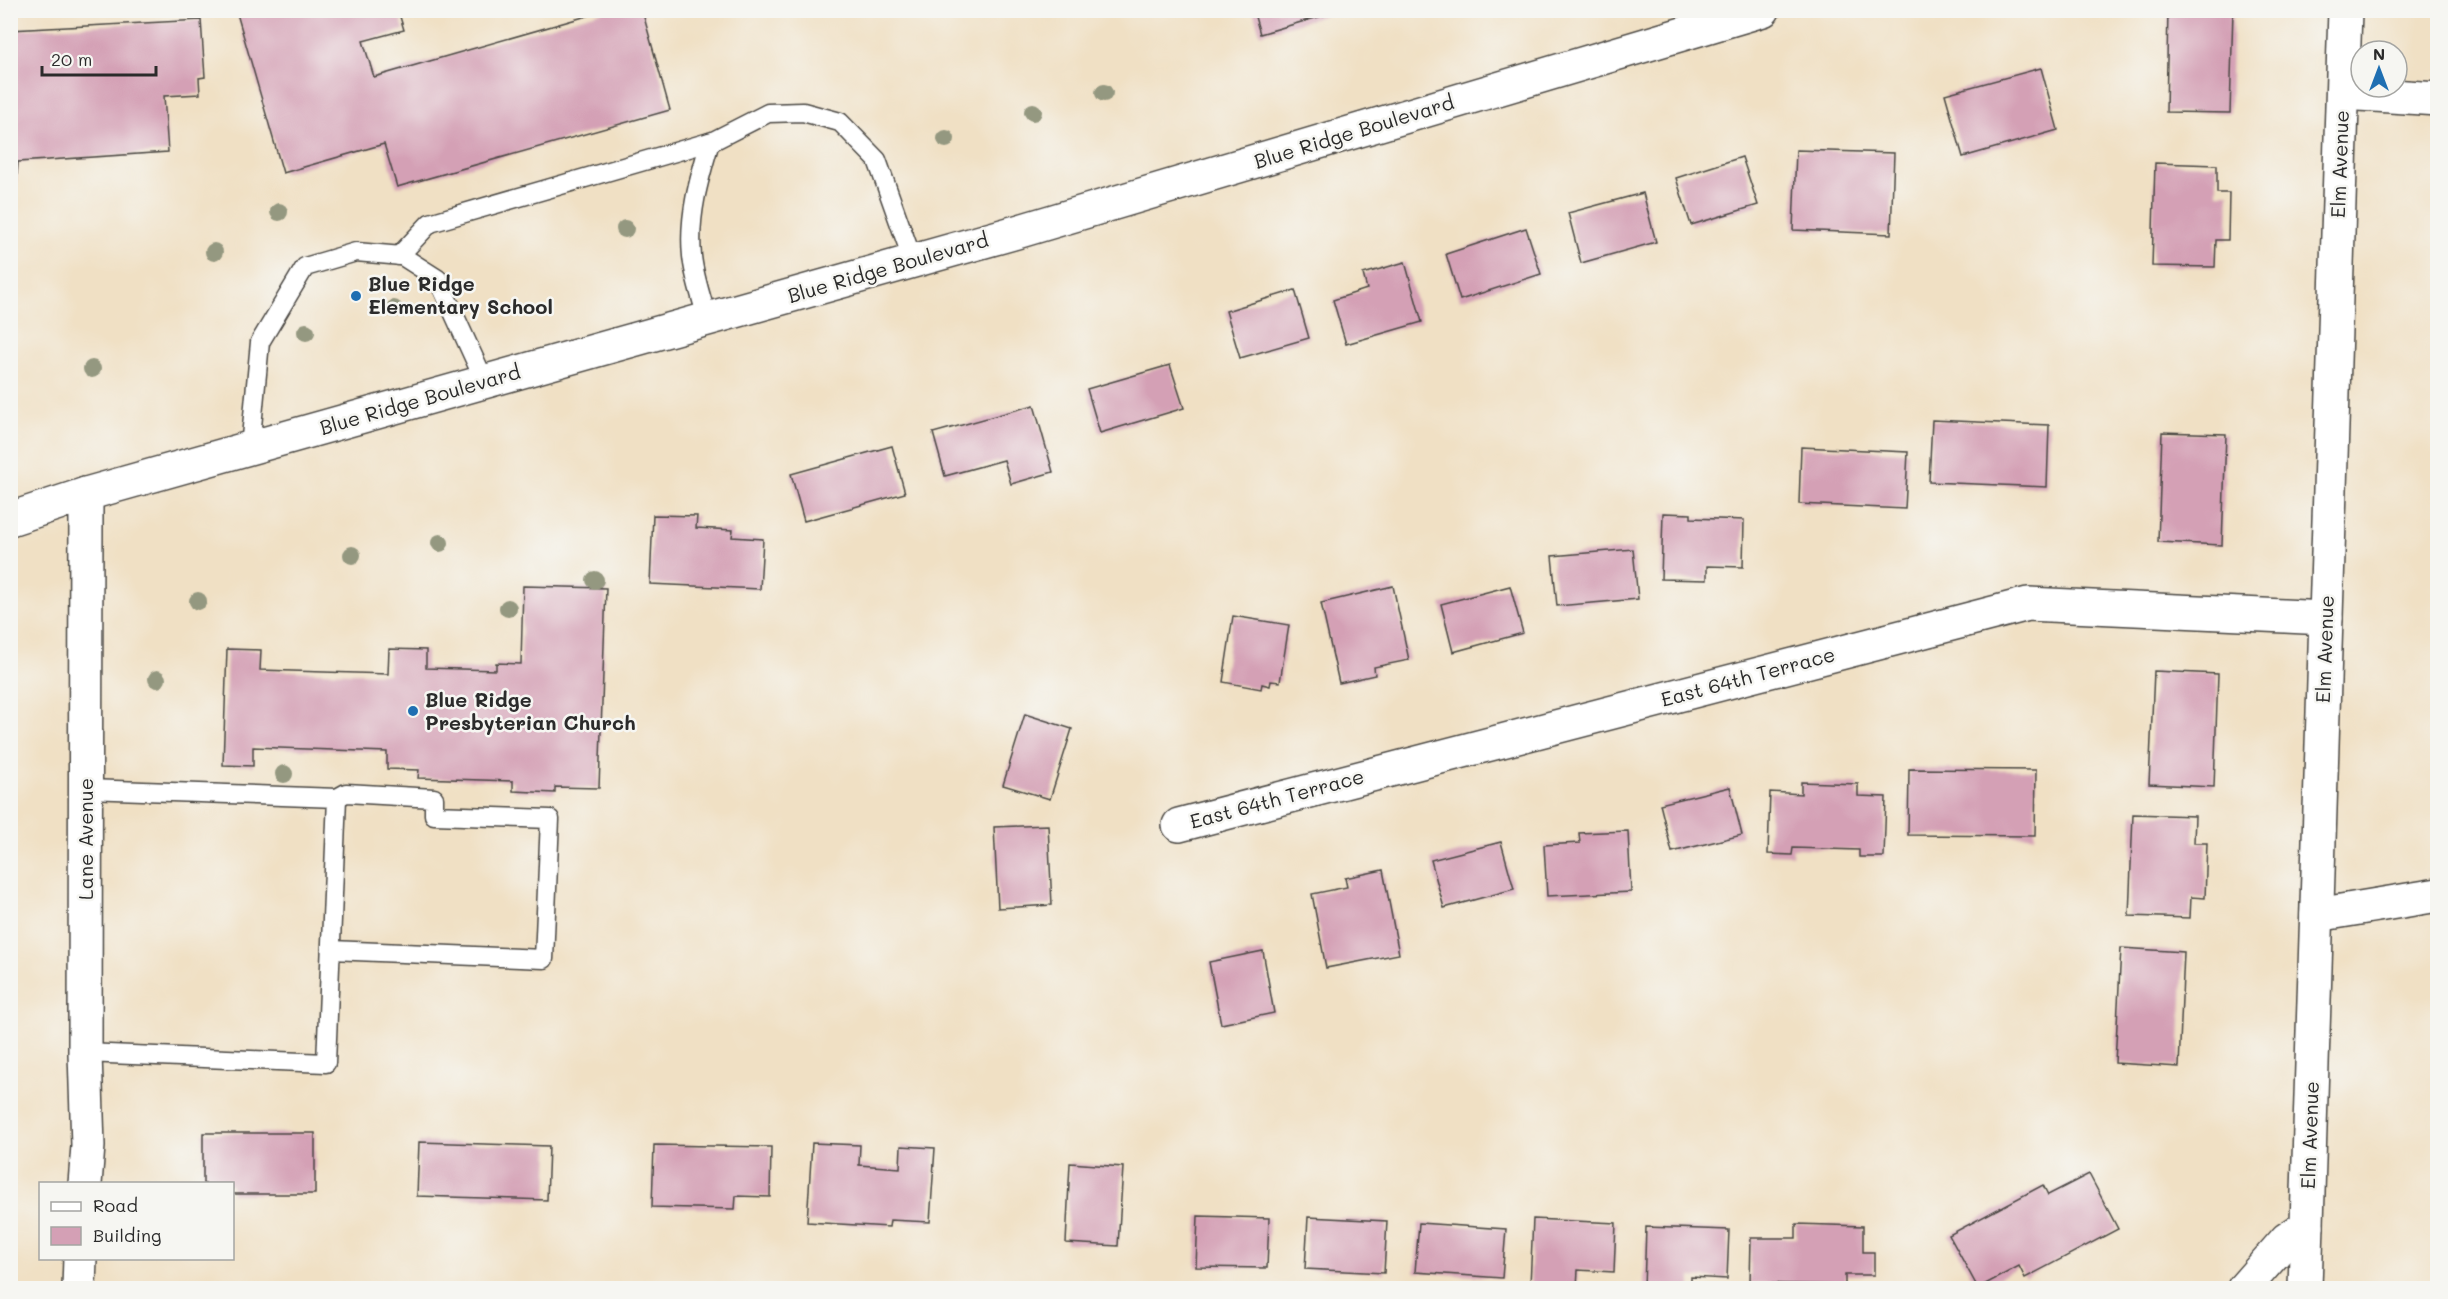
<svg xmlns="http://www.w3.org/2000/svg" width="2448" height="1299" font-family="Mali,sans-serif">
  <style>
    .building { fill: #d4a0b5 }
    .lines { fill: none; stroke-linecap: round; stroke-linejoin: round }
    .lane-casing { stroke: #494642; stroke-width: 21 }
    .street-casing { stroke: #494642; stroke-width: 36 }
    .lane { stroke: #fff; stroke-width: 18 }
    .street { stroke: #fff; stroke-width: 33 }
    .tree { fill: #949880 }
    .poi-dot { fill: #1f6fb2; stroke: #f6f6f2; stroke-width: 2 }
    .labels { text-anchor: middle; stroke-width: 5; stroke-linejoin: round; paint-order: stroke }
    .street-label { font-size: 20px; fill: #2b2b2b; stroke: #f6f6f2 }
    .poi-label { font-size: 20px; font-weight: bold; fill: #2b2b2b; stroke: #f6f6f2; text-anchor: start }
  </style>
  <rect width="100%" height="100%" fill="#f6f6f2"/>
  <filter id="ink" filterUnits="userSpaceOnUse"><feTurbulence type="fractalNoise" baseFrequency=".0167" numOctaves="2"/><feDisplacementMap in="SourceGraphic" scale="12" xChannelSelector="R" yChannelSelector="G"/><feConvolveMatrix kernelMatrix="1 2 1 2 8 2 1 2 1" color-interpolation-filters="sRGB"/></filter>
  <filter id="wash" filterUnits="userSpaceOnUse"><feTurbulence type="fractalNoise" baseFrequency=".008" numOctaves="4" result="noise"/><feDisplacementMap in="SourceGraphic" scale="24" xChannelSelector="R" yChannelSelector="G"/><feGaussianBlur stdDeviation="1.35" result="paint"/><feColorMatrix in="noise" values="0 0 0 0 0 0 0 0 0 0 0 0 0 0 0 0 0 1.4 0 .05"/><feComposite in="paint" operator="in"/></filter>
  <g filter="url(#wash)">
    <rect width="100%" height="100%" fill="#f0e0c4"/>
    <g id="blocks">
      <!-- building -->
      <g class="building">
        <path d="M236,10H398L404,30L363,41L374,77L608,10H642L670,110L397,187L384,144L283,173Z"/>
        <path d="M1253,10H1328L1329,14L1260,34Z"/>
        <path d="M2168,10H2233L2230,113L2166,112Z"/>
        <path d="M201,20L205,77L199,78L200,94L164,96L168,152L18,162L10,268V30Z"/>
        <path d="M2041,68L2058,130L1963,157L1945,94Z"/>
        <path d="M1796,150L1894,153L1891,234L1793,230Z"/>
        <path d="M1742,157L1758,205L1691,225L1676,178Z"/>
        <path d="M2155,163L2217,165V193H2229L2228,240H2216L2215,267L2152,266Z"/>
        <path d="M1643,193L1656,242L1581,263L1568,213Z"/>
        <path d="M1526,228L1541,274L1460,300L1446,254Z"/>
        <path d="M1405,262L1422,322L1346,344L1333,300L1367,289L1363,274Z"/>
        <path d="M1295,290L1309,338L1240,358L1226,311Z"/>
        <path d="M1170,365L1184,408L1100,433L1087,389Z"/>
        <path d="M1034,405L1053,472L1011,484L1004,460L945,476L933,433Z"/>
        <path d="M1932,420L2049,425L2047,487L1929,482Z"/>
        <path d="M2162,432L2226,434L2222,545L2158,542Z"/>
        <path d="M892,446L905,493L804,521L791,474Z"/>
        <path d="M1801,447L1908,452L1905,509L1799,504Z"/>
        <path d="M1663,513L1691,514V518L1744,520L1743,567L1707,566V580L1661,579Z"/>
        <path d="M653,515L697,516L696,528L733,530L732,537L763,539L760,589L650,584Z"/>
        <path d="M1633,549L1638,599L1557,606L1552,556Z"/>
        <path d="M523,586L606,588L599,788L555,787V793L513,791V781L418,778L419,770L387,769V752L253,747V766L223,765L227,649L261,650L260,670L388,674L389,649L426,650V668L496,670V663L521,664Z"/>
        <path d="M1393,586L1409,660L1374,667L1375,675L1339,683L1321,603Z"/>
        <path d="M1510,586L1523,633L1453,652L1441,604Z"/>
        <path d="M1233,616L1289,625L1280,682L1271,681L1270,686L1262,684L1261,689L1223,682Z"/>
        <path d="M2154,671L2218,674L2214,787L2149,784Z"/>
        <path d="M1025,714L1072,729L1050,799L1003,785Z"/>
        <path d="M1909,769L2036,770L2035,836L1908,835Z"/>
        <path d="M1801,782L1858,784V796L1886,797L1884,857H1859V850L1793,848L1792,855L1768,854L1770,792L1801,794Z"/>
        <path d="M1730,787L1742,835L1672,852L1660,804Z"/>
        <path d="M2133,814L2195,816L2194,843H2207L2205,898L2191,897L2190,918L2129,916Z"/>
        <path d="M1048,825L1052,905L998,908L994,827Z"/>
        <path d="M1628,831L1631,892L1547,896L1544,845L1580,843L1579,833Z"/>
        <path d="M1501,842L1514,889L1444,908L1431,860Z"/>
        <path d="M1383,870L1399,954L1326,968L1312,894L1347,887L1345,878Z"/>
        <path d="M2121,948L2184,952L2179,1067L2115,1063Z"/>
        <path d="M1263,951L1274,1013L1221,1024L1209,962Z"/>
        <path d="M203,1133H315V1194H232V1184H203Z"/>
        <path d="M419,1142L549,1146L547,1200L417,1196Z"/>
        <path d="M812,1143L860,1145L859,1165L900,1168L901,1146L935,1148L930,1222L890,1220L889,1227L807,1222Z"/>
        <path d="M654,1145L771,1147L770,1197L736,1196L735,1209L652,1207Z"/>
        <path d="M1070,1163L1123,1167L1118,1246L1066,1243Z"/>
        <path d="M2089,1174L2118,1229L2025,1278L2019,1266L1978,1288L1949,1235L2043,1185L2048,1195Z"/>
        <path d="M1198,1216L1269,1218L1267,1268L1196,1267Z"/>
        <path d="M1308,1217L1387,1221L1384,1273L1305,1269Z"/>
        <path d="M1533,1219L1616,1223L1614,1272L1578,1270L1577,1287L1530,1285Z"/>
        <path d="M1419,1223L1506,1229L1502,1278L1415,1272Z"/>
        <path d="M1796,1224L1863,1226V1252H1874V1275H1845V1285L1750,1283L1751,1238H1796Z"/>
        <path d="M1646,1227L1729,1230L1727,1279L1691,1277V1288H1644Z"/>
      </g>
    </g>
  </g>
  <g filter="url(#ink)">
    <use href="#blocks" fill-opacity="0" stroke="#494642" stroke-width="1.5"/>
    <g class="lines">
      <defs>
        <g id="lane">
          <path d="M399,256L430,223L713,141L768,113L803,112L840,122L877,160L913,261"/>
          <path d="M707,319C702,298 694,277 692,256C688,216 699,179 710,142"/>
          <path d="M250,448L260,342L305,267L356,252L402,256L438,279L485,382"/>
          <path d="M331,950L544,959L550,819L434,815V798L346,793L337,798"/>
          <path d="M85,1053L326,1063L337,798L87,789"/>
        </g>
        <g id="street">
          <path d="M2343,93L2438,99"/>
          <path d="M10,519L86,494L1020,231L1763,10"/>
          <path d="M1179,825L2028,604L2326,618"/>
          <path d="M2317,915L2438,895"/>
          <path d="M85,1184L88,1146L85,1053L86,494"/>
          <path d="M79,1288L80,1258"/>
          <path d="M2244,1288L2287,1239L2307,1226"/>
          <path d="M2305,1288L2345,10"/>
        </g>
      </defs>
      <!-- lane casing -->
      <use href="#lane" class="lane-casing"/>
      <!-- street casing -->
      <use href="#street" class="street-casing"/>
      <!-- lane -->
      <use href="#lane" class="lane"/>
      <!-- street -->
      <use href="#street" class="street"/>
    </g>
    <!-- trees -->
    <g class="tree">
      <circle cx="1104" cy="93" r="9"/>
      <circle cx="1033" cy="112" r="9"/>
      <circle cx="946" cy="139" r="9"/>
      <circle cx="279" cy="212" r="9"/>
      <circle cx="625" cy="229" r="9"/>
      <circle cx="214" cy="252" r="9"/>
      <circle cx="394" cy="309" r="9"/>
      <circle cx="306" cy="332" r="9"/>
      <circle cx="92" cy="369" r="9"/>
      <circle cx="440" cy="543" r="9"/>
      <circle cx="352" cy="555" r="9"/>
      <circle cx="595" cy="580" r="9"/>
      <circle cx="198" cy="601" r="9"/>
      <circle cx="508" cy="608" r="9"/>
      <circle cx="157" cy="679" r="9"/>
      <circle cx="284" cy="774" r="9"/>
    </g>
  </g>
  <!-- markers -->
  <g class="poi-dot">
    <circle cx="356" cy="296" r="6"/>
    <circle cx="413" cy="711" r="6"/>
  </g>
  <g class="labels">
    <!-- street labels -->
    <g class="street-label">
      <text transform="translate(1354 132) rotate(-17)" y="7">Blue Ridge Boulevard</text>
      <text transform="translate(2340 164) rotate(-88)" y="7">Elm Avenue</text>
      <text transform="translate(888 268) rotate(-16)" y="7">Blue Ridge Boulevard</text>
      <text transform="translate(420 400) rotate(-16)" y="7">Blue Ridge Boulevard</text>
      <text transform="translate(2325 649) rotate(-88)" y="7">Elm Avenue</text>
      <text transform="translate(1748 677) rotate(-15)" y="7">East 64th Terrace</text>
      <text transform="translate(1277 799) rotate(-15)" y="7">East 64th Terrace</text>
      <text transform="translate(86 839) rotate(-90)" y="7">Lane Avenue</text>
      <text transform="translate(2310 1135) rotate(-88)" y="7">Elm Avenue</text>
    </g>
    <!-- poi labels -->
    <g class="poi-label">
      <text x="368" y="291">Blue Ridge<tspan x="368" dy="23">Elementary School</tspan></text>
      <text x="425" y="707">Blue Ridge<tspan x="425" dy="23">Presbyterian Church</tspan></text>
    </g>
  </g>
  <!-- margin -->
  <rect width="2448" height="1299" fill="none" stroke="#f6f6f2" stroke-width="36"/>
  <!-- legend -->
  <rect x="39" y="1182" width="195" height="78" fill="#f6f6f2" stroke="#a5a5a2" stroke-width="1.5"/>
  <rect x="51" y="1202" width="30" height="9" fill="#ffffff" stroke="#a5a5a2" stroke-width="1.5"/>
  <text x="93" y="1212" font-size="18" fill="#2b2b2b">Road</text>
  <rect x="51" y="1227" width="30" height="18" fill="#d4a0b5" stroke="#a5a5a2" stroke-width="1.5"/>
  <text x="93" y="1242" font-size="18" fill="#2b2b2b">Building</text>
  <!-- north arrow -->
  <g transform="translate(2379 69)"><circle r="28" fill="#f6f6f2" stroke="#a5a5a2" stroke-width="1.5"/>
  <path d="M0-4.5L10 22L0 15L-10 22Z" fill="#1f6fb2"/>
  <text y="-9" font-size="16" font-weight="bold" text-anchor="middle" fill="#2b2b2b">N</text>
  </g>
  <!-- scale -->
  <path d="M42 66v9h114v-9" fill="none" stroke="#2b2b2b" stroke-width="3"/>
  <text x="51" y="66" font-size="18" fill="#2b2b2b" stroke="#f6f6f2" stroke-width="4.5" paint-order="stroke">20 m</text>
</svg>
